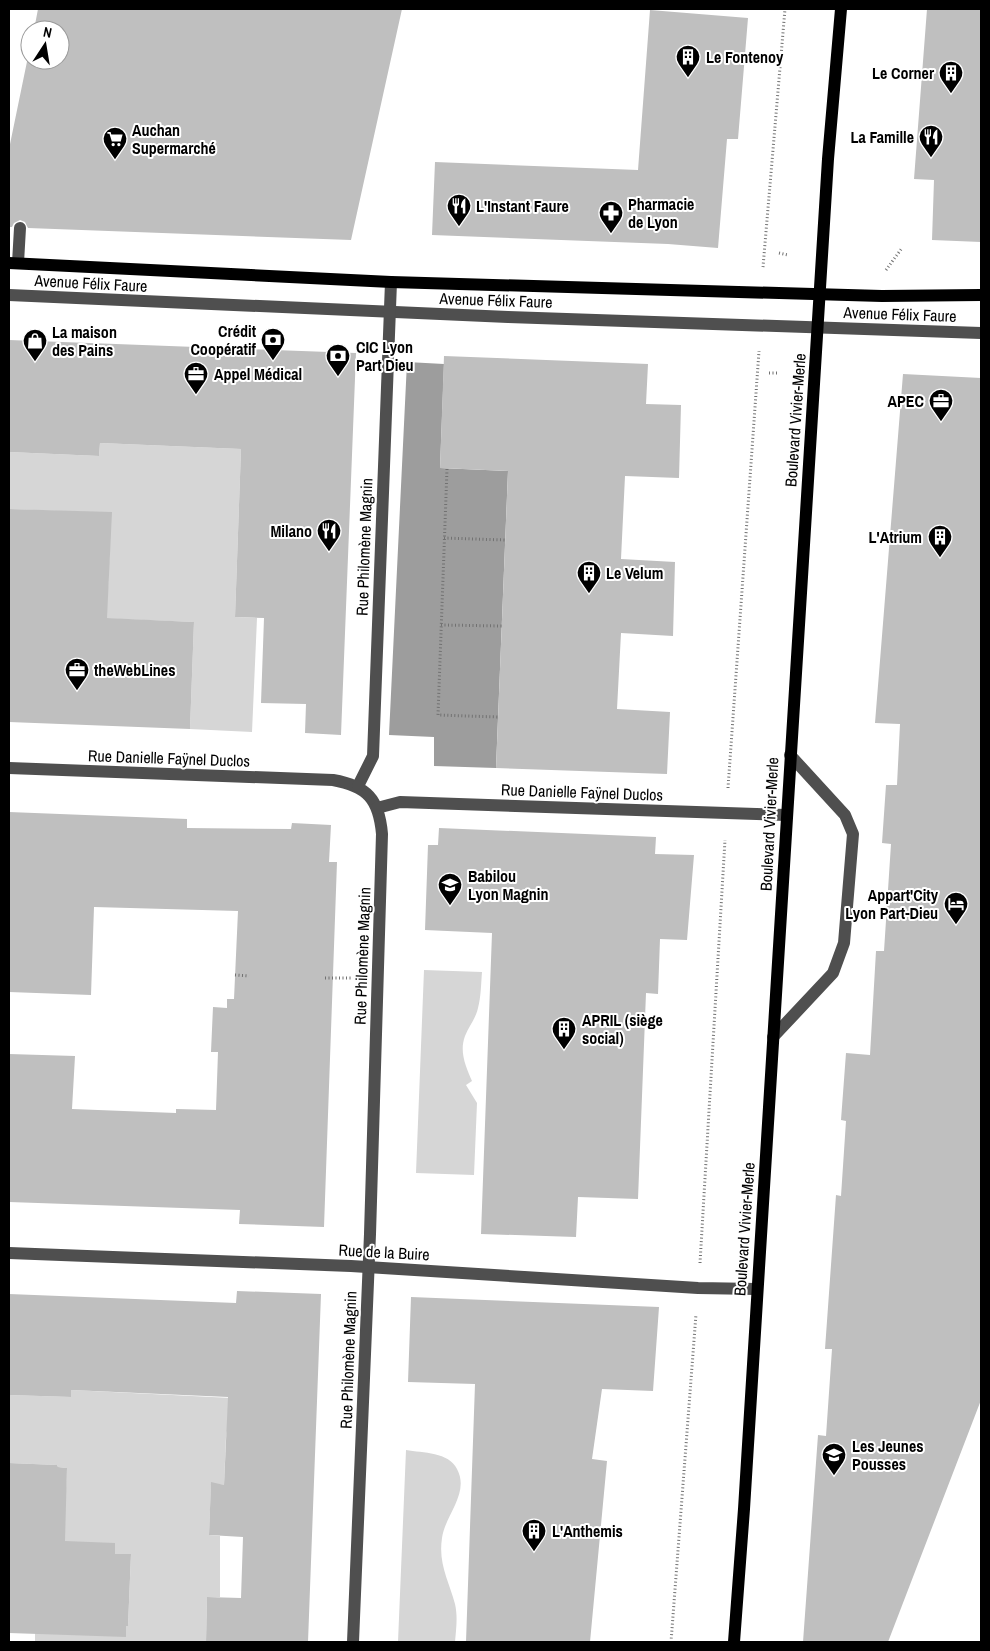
<svg xmlns="http://www.w3.org/2000/svg" width="990" height="1651" font-family="'Archivo Narrow',sans-serif">
  <style>
    .green { fill: #d6d6d6 }
    .water { fill: #9d9d9d }
    .building { fill: #bfbfbf }
    .lines { fill: none; stroke-linecap: round; stroke-linejoin: round }
    .path { stroke: #717171; stroke-width: 3; stroke-dasharray: 1 2.5; stroke-linecap: butt }
    .minor { stroke: #4f4f4f; stroke-width: 12 }
    .major { stroke: #000; stroke-width: 12 }
    .labels { text-anchor: middle; stroke-width: 4; stroke-linejoin: round; paint-order: stroke }
    .poi-label { font-size: 16px; font-weight: bold; fill: #000; stroke: #fff; text-anchor: start }
    .street-label { font-size: 16px; fill: #000; stroke: #fff }
  </style>
  <rect width="100%" height="100%" fill="#fff"/>
  <!-- green -->
  <g class="green">
    <path d="M100,443L241,449L235,617L257,618L252,732L190,729L194,622L96,618L108,588L111,513L9,509V452L99,456Z"/>
    <path d="M424,970L482,972C481,984 481,997 478,1008C476,1018 469,1026 465,1036C459,1052 466,1067 472,1081L466,1085L477,1103L474,1175L416,1173Z"/>
    <path d="M71,1390L232,1398L226,1437L224,1485L211,1484L209,1535L220,1536V1597H207L206,1642H35V1629L126,1636V1626H128L131,1555L63,1552L67,1468L58,1467L57,1465L9,1463V1395L71,1397Z"/>
    <path d="M406,1450C423,1453 449,1452 457,1469C470,1493 445,1515 442,1538C438,1564 449,1581 455,1604C458,1617 456,1630 455,1642H398Z"/>
  </g>
  <!-- water -->
  <path class="water" d="M407,362L444,364L440,468L508,471L496,768L434,766V737L389,735Z"/>
  <!-- building -->
  <g class="building">
    <path d="M38,9H402L351,240L28,228L25,222L20,220L14,223L12,227H9V149L30,47V60H60V30H34Z"/>
    <path d="M927,9H981V242L932,240L934,180L914,179Z"/>
    <path d="M650,10L748,18L738,139H727L718,248L668,244L432,235L435,162L638,170Z"/>
    <path d="M9,340L356,353L341,735L305,733L306,704L261,703L264,618L235,617L241,449L100,443L99,456L9,452Z"/>
    <path d="M444,356L648,364L646,404L681,405L679,478L625,476L621,559L675,562L673,636L621,633L617,709L670,712L667,774L496,768L508,471L440,468Z"/>
    <path d="M903,374L981,378V1400L888,1642H803L818,1435L826,1436L832,1349H825L836,1195L841,1196L846,1121L841,1120L846,1053L870,1055L876,951H884L891,844L882,843L886,785H897L900,724L875,723Z"/>
    <path d="M9,509L112,512L107,618L194,622L190,729L9,722Z"/>
    <path d="M9,812L187,819V828L291,829L292,823L331,825L329,862H337L324,1227L239,1224L240,1210L9,1202V1054L75,1056L72,1109L176,1113V1109L216,1110L218,1052H211L213,1007L227,1008V999H234L238,911L94,907L91,995L9,992Z"/>
    <path d="M439,828L656,837L655,854L694,855L687,940L660,939L658,994L646,993L638,1199L578,1197L576,1237L481,1234L492,933L425,930L428,845H438Z"/>
    <path d="M237,1291L321,1294L308,1642H206L207,1597L241,1598L243,1537L209,1535L211,1482L224,1485L228,1397L71,1390V1397L9,1395V1294L236,1303Z"/>
    <path d="M411,1297L659,1307L653,1391L602,1389L592,1459L607,1461L590,1642H466L475,1384L408,1382Z"/>
    <path d="M9,1463L57,1465L58,1467L67,1468L65,1541L115,1543V1554H131L128,1626H126V1637L9,1633Z"/>
  </g>
  <g class="lines">
    <!-- path -->
    <g class="path">
      <path d="M779,253L788,255"/>
      <path d="M763,267L785,9"/>
      <path d="M886,270L902,248"/>
      <path d="M769,373H778"/>
      <path d="M447,469L438,715L498,717"/>
      <path d="M444,538L505,540"/>
      <path d="M441,625L502,626"/>
      <path d="M728,788L759,351"/>
      <path d="M235,975L249,976"/>
      <path d="M325,978H352"/>
      <path d="M700,1263L725,840"/>
      <path d="M671,1642L696,1314"/>
    </g>
    <!-- minor -->
    <g class="minor">
      <path d="M18,263L20,228"/>
      <path d="M9,295L508,317L981,333"/>
      <path d="M9,768L333,780C367,786 379,799 382,834L370,1234L353,1642"/>
      <path d="M358,786L373,756L391,282"/>
      <path d="M377,808L400,802L786,815"/>
      <path d="M773,1037L833,973L844,943L853,834L845,815L790,755"/>
      <path d="M9,1253L351,1266L698,1288L756,1289"/>
    </g>
    <!-- major -->
    <g class="major">
      <path d="M9,263L391,282L882,296L981,295"/>
      <path d="M734,1642L744,1509L828,159L841,9"/>
    </g>
  </g>
  <!-- icons -->
  <defs>
    <symbol id="building-pin" viewBox="-11 -11 22 30"><path d="M0 17L-7.5 6A9.5 9.5 0 1 1 7.5 6Z" fill="#000" stroke="#fff"/><path d="M-4-6H4V6H1V3H-1V6H-4ZM-2.5-4.3h1.7v1.8h-1.7ZM.8-4.3h1.7v1.8H.8ZM-2.5-1h1.7V.8h-1.7ZM.8-1h1.7V.8H.8Z" fill="#fff"/></symbol>
    <symbol id="restaurant-pin" viewBox="-11 -11 22 30"><path d="M0 17L-7.5 6A9.5 9.5 0 1 1 7.5 6Z" fill="#000" stroke="#fff"/><path d="M-5-6h1v4h1v-4h1v4h1v-4h1v5L-1.5 .5V6h-2V.5L-5-1ZM5-6V6H3V1.5H1.5Q1.5-4 5-6Z" fill="#fff"/></symbol>
    <symbol id="supermarket-pin" viewBox="-11 -11 22 30"><path d="M0 17L-7.5 6A9.5 9.5 0 1 1 7.5 6Z" fill="#000" stroke="#fff"/><path d="M-6-5.5h2.5l.6 2H6L4.5 2H-2.5L-4.4-4H-6ZM-1.5 3.2a1.3 1.3 0 1 0 .1 0ZM3 3.2a1.3 1.3 0 1 0 .1 0Z" fill="#fff"/></symbol>
    <symbol id="pharmacy-pin" viewBox="-11 -11 22 30"><path d="M0 17L-7.5 6A9.5 9.5 0 1 1 7.5 6Z" fill="#000" stroke="#fff"/><path d="M-2-6h4v4h4v4h-4v4h-4v-4h-4v-4h4Z" fill="#fff"/></symbol>
    <symbol id="bank-pin" viewBox="-11 -11 22 30"><path d="M0 17L-7.5 6A9.5 9.5 0 1 1 7.5 6Z" fill="#000" stroke="#fff"/><path d="M-6-4H6V4H-6ZM0-2.3a2.3 2.3 0 1 0 0 4.6a2.3 2.3 0 1 0 0-4.6Z" fill="#fff"/></symbol>
    <symbol id="shop-pin" viewBox="-11 -11 22 30"><path d="M0 17L-7.5 6A9.5 9.5 0 1 1 7.5 6Z" fill="#000" stroke="#fff"/><path d="M-5-2.5h2.3a2.7 3.5 0 0 1 5.4 0H5L5.5 6h-11ZM-1.5-2.5h3a1.5 2.3 0 0 0-3 0Z" fill="#fff"/></symbol>
    <symbol id="office-pin" viewBox="-11 -11 22 30"><path d="M0 17L-7.5 6A9.5 9.5 0 1 1 7.5 6Z" fill="#000" stroke="#fff"/><path d="M-6-3h4V-5.5h4V-3h4V5H-6ZM-1-4.5V-3h2v-1.5ZM-6 0V1H6V0Z" fill="#fff"/></symbol>
    <symbol id="school-pin" viewBox="-11 -11 22 30"><path d="M0 17L-7.5 6A9.5 9.5 0 1 1 7.5 6Z" fill="#000" stroke="#fff"/><path d="M0-5L7-2L0 1L-7-2ZM-4 1L0 2.5L4 1V4Q0 6-4 4Z" fill="#fff"/></symbol>
    <symbol id="hotel-pin" viewBox="-11 -11 22 30"><path d="M0 17L-7.5 6A9.5 9.5 0 1 1 7.5 6Z" fill="#000" stroke="#fff"/><path d="M-6-4.5h1.5V1H6V5H4.5V3h-9V5H-6ZM-4 0a1.8 1.8 0 1 1 3.6 0ZM.5 0V-2.5h3Q6-2.5 6 0Z" fill="#fff"/></symbol>
  </defs>
  <g fill-rule="evenodd">
    <use href="#building-pin" x="674" y="43" width="28" height="38"/>
    <use href="#building-pin" x="937" y="59" width="28" height="38"/>
    <use href="#restaurant-pin" x="917" y="123" width="28" height="38"/>
    <use href="#supermarket-pin" x="101" y="125" width="28" height="38"/>
    <use href="#restaurant-pin" x="445" y="192" width="28" height="38"/>
    <use href="#pharmacy-pin" x="597" y="199" width="28" height="38"/>
    <use href="#bank-pin" x="259" y="326" width="28" height="38"/>
    <use href="#shop-pin" x="21" y="327" width="28" height="38"/>
    <use href="#bank-pin" x="324" y="342" width="28" height="38"/>
    <use href="#office-pin" x="182" y="360" width="28" height="38"/>
    <use href="#office-pin" x="927" y="387" width="28" height="38"/>
    <use href="#restaurant-pin" x="315" y="517" width="28" height="38"/>
    <use href="#building-pin" x="926" y="523" width="28" height="38"/>
    <use href="#building-pin" x="575" y="559" width="28" height="38"/>
    <use href="#office-pin" x="63" y="656" width="28" height="38"/>
    <use href="#school-pin" x="436" y="871" width="28" height="38"/>
    <use href="#hotel-pin" x="942" y="890" width="28" height="38"/>
    <use href="#building-pin" x="550" y="1015" width="28" height="38"/>
    <use href="#school-pin" x="820" y="1441" width="28" height="38"/>
    <use href="#building-pin" x="520" y="1517" width="28" height="38"/>
  </g>
  <g class="labels">
    <!-- poi labels -->
    <g class="poi-label">
      <text x="706" y="63">Le Fontenoy</text>
      <text x="934" y="79" text-anchor="end">Le Corner</text>
      <text x="132" y="136">Auchan<tspan x="132" dy="18">Supermarché</tspan></text>
      <text x="914" y="143" text-anchor="end">La Famille</text>
      <text x="628" y="210">Pharmacie<tspan x="628" dy="18">de Lyon</tspan></text>
      <text x="476" y="212">L'Instant Faure</text>
      <text x="256" y="337" text-anchor="end">Crédit<tspan x="256" dy="18">Coopératif</tspan></text>
      <text x="52" y="338">La maison<tspan x="52" dy="18">des Pains</tspan></text>
      <text x="356" y="353">CIC Lyon<tspan x="356" dy="18">Part Dieu</tspan></text>
      <text x="214" y="380">Appel Médical</text>
      <text x="924" y="407" text-anchor="end">APEC</text>
      <text x="312" y="537" text-anchor="end">Milano</text>
      <text x="922" y="543" text-anchor="end">L'Atrium</text>
      <text x="606" y="579">Le Velum</text>
      <text x="94" y="676">theWebLines</text>
      <text x="468" y="882">Babilou<tspan x="468" dy="18">Lyon Magnin</tspan></text>
      <text x="938" y="901" text-anchor="end">Appart'City<tspan x="938" dy="18">Lyon Part-Dieu</tspan></text>
      <text x="582" y="1026">APRIL (siège<tspan x="582" dy="18">social)</tspan></text>
      <text x="852" y="1452">Les Jeunes<tspan x="852" dy="18">Pousses</tspan></text>
      <text x="552" y="1537">L'Anthemis</text>
    </g>
    <!-- street labels -->
    <g class="street-label">
      <text transform="translate(91 283) rotate(3)" y="6">Avenue Félix Faure</text>
      <text transform="translate(496 300) rotate(2)" y="6">Avenue Félix Faure</text>
      <text transform="translate(900 314) rotate(2)" y="6">Avenue Félix Faure</text>
      <text transform="translate(795 420) rotate(-86)" y="6">Boulevard Vivier-Merle</text>
      <text transform="translate(364 547) rotate(-88)" y="6">Rue Philomène Magnin</text>
      <text transform="translate(169 758) rotate(2)" y="6">Rue Danielle Faÿnel Duclos</text>
      <text transform="translate(582 792) rotate(2)" y="6">Rue Danielle Faÿnel Duclos</text>
      <text transform="translate(769 824) rotate(-87)" y="6">Boulevard Vivier-Merle</text>
      <text transform="translate(362 956) rotate(-88)" y="6">Rue Philomène Magnin</text>
      <text transform="translate(744 1229) rotate(-86)" y="6">Boulevard Vivier-Merle</text>
      <text transform="translate(384 1252) rotate(3)" y="6">Rue de la Buire</text>
      <text transform="translate(348 1360) rotate(-88)" y="6">Rue Philomène Magnin</text>
    </g>
  </g>
  <!-- border -->
  <rect width="990" height="1651" fill="none" stroke="#000000" stroke-width="20"/>
  <!-- north arrow -->
  <g transform="translate(45 45) rotate(12)"><circle r="24" fill="#ffffff" stroke="#999999"/>
  <path d="M0-4L9 19L0 12L-9 19Z" fill="#000000"/>
  <text y="-8" font-size="14" font-weight="bold" text-anchor="middle" fill="#000000">N</text>
  </g>
</svg>
